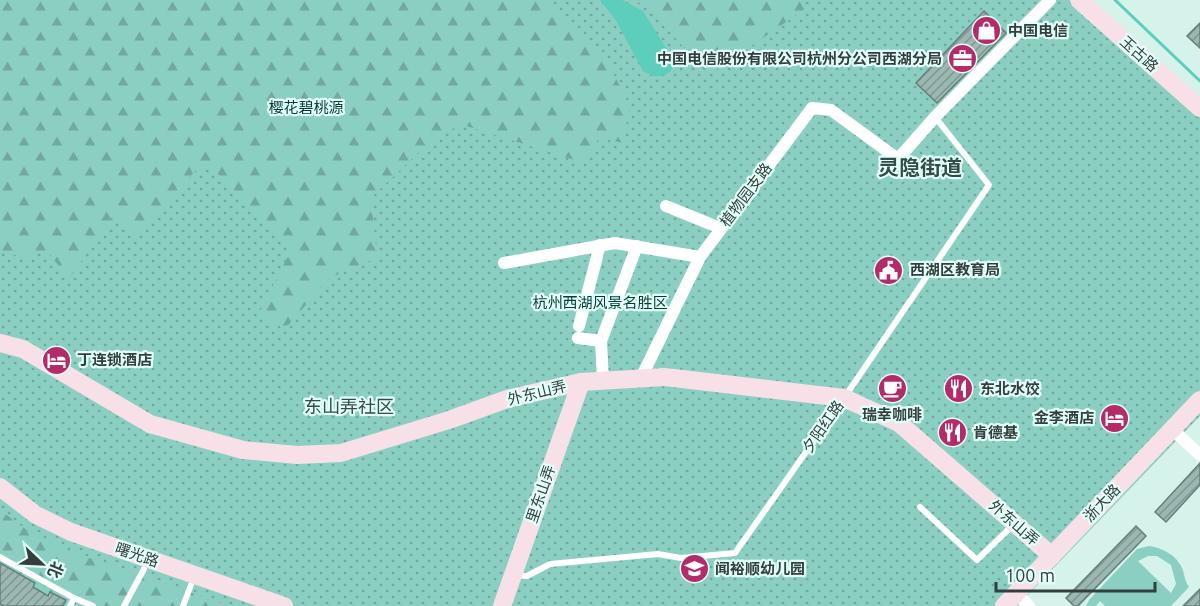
<svg xmlns="http://www.w3.org/2000/svg" width="1200" height="606" font-family="Ubuntu,'Noto Sans SC',sans-serif">
  <style>
    .green { fill: url(#green-dots) }
    .forest { fill: url(#forest-firs) }
    .pitch { fill: #8acfc2; fill-rule: evenodd }
    .water { fill: #5dcebb }
    .lines { fill: none; stroke-linecap: round; stroke-linejoin: round }
    .stream { stroke: #5dcebb; stroke-width: 3 }
    .building { fill: url(#building-hatch); stroke: #657f7a; stroke-width: 1.5 }
    .lane { stroke: #fff; stroke-width: 6 }
    .street { stroke: #fff; stroke-width: 12 }
    .secondary { stroke: #f7e0e8; stroke-width: 18 }
    .labels { text-anchor: middle; stroke-width: 4.5; stroke-linejoin: round; paint-order: stroke }
    .poi-label { font-size: 15px; font-weight: bold; fill: #333f3c; stroke: #e2fff9; text-anchor: start }
    .street-label { font-size: 15px; fill: #333f3c; stroke: #e2fff9 }
    .park-label { font-size: 15px; fill: #053c34; stroke: #e2fff9 }
    .quarter-label { font-size: 18px; fill: #334c47; stroke: #e2fff9 }
    .district-label { font-size: 21px; font-weight: bold; fill: #334c47; stroke: #e2fff9 }
  </style>
  <defs>
    <pattern id="green-dots" width="8" height="8" patternUnits="userSpaceOnUse" patternTransform="scale(1.5)"><rect width="8" height="8" fill="#8acfc2"/><path d="M2 2h.1M6 6h.1" fill="none" stroke="#71a99f" stroke-width="1.8" stroke-linecap="round"/></pattern>
    <pattern id="forest-firs" width="22" height="20" patternUnits="userSpaceOnUse" patternTransform="scale(1.5)"><rect width="22" height="20" fill="#8acfc2"/><path d="M5 1l3.5 6h-7zM16 11l3.5 6h-7z" fill="#71a99f"/></pattern>
    <pattern id="building-hatch" width="6" height="6" patternUnits="userSpaceOnUse" patternTransform="scale(1.5)"><rect width="6" height="6" fill="#9bb7b1"/><path d="M-1 1l2-2M0 6l6-6M5 7l2-2" fill="none" stroke="#7f9691"/></pattern>
  </defs>
  <rect width="100%" height="100%" fill="#d5f2eb"/>
  <!-- green -->
  <path class="green" d="M0,0H1082L1200,116V416L1017,606H0Z"/>
  <!-- forest -->
  <g class="forest">
    <path d="M0,0H541L556,8L602,51L629,104L624,143L599,138L584,163L460,124L419,152L371,198L377,258L329,278L285,329L258,315L292,248L212,168L195,171L140,236L112,217L69,279L48,252L21,257L0,250Z"/>
    <path d="M633,0H797L808,7L709,75L646,6Z"/>
    <path d="M0,510L31,533L75,553L230,606H92L0,557Z"/>
  </g>
  <!-- pitch -->
  <path class="pitch" d="M1149,546C1163,548 1176,555 1182,568C1185,575 1184,580 1189,587L1171,606H1105L1100,601L1096,606H1086L1089,600L1137,549ZM1148,556H1157L1171,565L1176,584L1171,593L1138,561Z"/>
  <!-- water -->
  <path class="water" d="M600,0H622L643,11L674,61L671,71C661,78 654,78 643,71L615,19Z"/>
  <g class="lines">
    <!-- stream -->
    <path class="stream" d="M1115,0L1200,81"/>
  </g>
  <!-- building -->
  <g class="building">
    <path d="M984,11L1006,33L937,103L916,83Z"/>
    <path d="M1200,23V48L1187,36Z"/>
    <path d="M1200,463V485L1166,522L1155,512Z"/>
    <path d="M1136,526L1146,536L1078,606H1074L1066,598Z"/>
    <path d="M0,563L35,583L33,587L48,596L50,592L66,600L63,606H4L0,604Z"/>
    <path d="M1200,589V606H1183Z"/>
  </g>
  <g class="lines">
    <!-- lane -->
    <g class="lane">
      <path d="M920,507L977,560L1012,526"/>
      <path d="M0,557L74,598"/>
      <path d="M516,575L527,576L550,564L658,554L681,558L735,553L844,398L989,185L935,117"/>
      <path d="M70,606L74,598L93,606"/>
      <path d="M124,606L144,569"/>
      <path d="M183,606L191,585"/>
    </g>
    <!-- street -->
    <g class="street">
      <path d="M666,206L720,228"/>
      <path d="M504,263L615,243L700,257"/>
      <path d="M579,326L600,245"/>
      <path d="M578,338L601,341"/>
      <path d="M641,378L700,257L812,108L831,110L898,159L935,117L1050,0"/>
      <path d="M603,381L601,341L637,246"/>
      <path d="M1172,429L1200,455"/>
      <path d="M1016,593L1029,606"/>
    </g>
    <!-- secondary -->
    <g class="secondary">
      <path d="M1079,0L1200,108"/>
      <path d="M0,343L23,349L150,424L243,450L297,455L341,453L449,420L507,399L581,382L665,377L844,398L899,423L1052,556"/>
      <path d="M0,487L36,515L71,532L284,606"/>
      <path d="M502,606L581,382"/>
      <path d="M1004,606L1200,400"/>
    </g>
  </g>
  <!-- icons -->
  <defs>
    <symbol id="shop-disc" viewBox="-11 -11 22 22"><circle r="9.5" fill="#b42b6a" stroke="#e2fff9"/><path d="M-5-2.5h2.3a2.7 3.5 0 0 1 5.4 0H5L5.5 6h-11ZM-1.5-2.5h3a1.5 2.3 0 0 0-3 0Z" fill="#fff"/></symbol>
    <symbol id="office-disc" viewBox="-11 -11 22 22"><circle r="9.5" fill="#b42b6a" stroke="#e2fff9"/><path d="M-6-3h4V-5.5h4V-3h4V5H-6ZM-1-4.5V-3h2v-1.5ZM-6 0V1H6V0Z" fill="#fff"/></symbol>
    <symbol id="civic-disc" viewBox="-11 -11 22 22"><circle r="9.5" fill="#b42b6a" stroke="#e2fff9"/><path d="M-.6-6.5H3V-4.5H.6V-3L4-1V1h2V6H-6V1h2V-1L-.6-3ZM-1.2 2.5V6h2.4V2.5Z" fill="#fff"/></symbol>
    <symbol id="hotel-disc" viewBox="-11 -11 22 22"><circle r="9.5" fill="#b42b6a" stroke="#e2fff9"/><path d="M-6-4.5h1.5V1H6V5H4.5V3h-9V5H-6ZM-4 0a1.8 1.8 0 1 1 3.6 0ZM.5 0V-2.5h3Q6-2.5 6 0Z" fill="#fff"/></symbol>
    <symbol id="cafe-disc" viewBox="-11 -11 22 22"><circle r="9.5" fill="#b42b6a" stroke="#e2fff9"/><path d="M-5.5-4.5H6V0H3Q3 3.5 0 3.5H-2.5Q-5.5 3.5-5.5 0ZM3-3.2v2h1.7v-2ZM-6 4.5H4V6H-6Z" fill="#fff"/></symbol>
    <symbol id="restaurant-disc" viewBox="-11 -11 22 22"><circle r="9.5" fill="#b42b6a" stroke="#e2fff9"/><path d="M-5-6h1v4h1v-4h1v4h1v-4h1v5L-1.5 .5V6h-2V.5L-5-1ZM5-6V6H3V1.5H1.5Q1.5-4 5-6Z" fill="#fff"/></symbol>
    <symbol id="school-disc" viewBox="-11 -11 22 22"><circle r="9.5" fill="#b42b6a" stroke="#e2fff9"/><path d="M0-5L7-2L0 1L-7-2ZM-4 1L0 2.5L4 1V4Q0 6-4 4Z" fill="#fff"/></symbol>
  </defs>
  <g fill-rule="evenodd">
    <use href="#shop-disc" x="970" y="14" width="33" height="33"/>
    <use href="#office-disc" x="946" y="42" width="33" height="33"/>
    <use href="#civic-disc" x="872" y="254" width="33" height="33"/>
    <use href="#hotel-disc" x="40" y="344" width="33" height="33"/>
    <use href="#cafe-disc" x="876" y="372" width="33" height="33"/>
    <use href="#restaurant-disc" x="942" y="372" width="33" height="33"/>
    <use href="#hotel-disc" x="1098" y="402" width="33" height="33"/>
    <use href="#restaurant-disc" x="936" y="416" width="33" height="33"/>
    <use href="#school-disc" x="678" y="552" width="33" height="33"/>
  </g>
  <g class="labels">
    <!-- poi labels -->
    <g class="poi-label">
      <text x="1008" y="36">中国电信</text>
      <text x="942" y="64" text-anchor="end">中国电信股份有限公司杭州分公司西湖分局</text>
      <text x="910" y="275">西湖区教育局</text>
      <text x="77" y="365">丁连锁酒店</text>
      <text x="980" y="394">东北水饺</text>
      <text x="892" y="420" text-anchor="middle">瑞幸咖啡</text>
      <text x="1094" y="423" text-anchor="end">金李酒店</text>
      <text x="973" y="438">肯德基</text>
      <text x="715" y="574">闻裕顺幼儿园</text>
    </g>
    <!-- street labels -->
    <g class="street-label">
      <text transform="translate(1139 54) rotate(42)" y="5">玉古路</text>
      <text transform="translate(746 195) rotate(-53)" y="5">植物园支路</text>
      <text transform="translate(537 393) rotate(-14)" y="5">外东山弄</text>
      <text transform="translate(823 427) rotate(-55)" y="5">夕阳红路</text>
      <text transform="translate(541 494) rotate(-71)" y="5">里东山弄</text>
      <text transform="translate(1102 503) rotate(-46)" y="5">浙大路</text>
      <text transform="translate(1014 523) rotate(41)" y="5">外东山弄</text>
      <text transform="translate(137 555) rotate(19)" y="5">曙光路</text>
    </g>
    <!-- park labels -->
    <g class="park-label">
      <text x="306" y="113">樱花碧桃源</text>
      <text x="600" y="308">杭州西湖风景名胜区</text>
    </g>
    <!-- quarter labels -->
    <g class="quarter-label">
      <text x="349" y="413">东山弄社区</text>
    </g>
    <!-- district labels -->
    <g class="district-label">
      <text x="920" y="175">灵隐街道</text>
    </g>
  </g>
  <!-- north arrow -->
  <g transform="translate(42 564) rotate(113)" stroke="#e2fff9" stroke-width="4.5" paint-order="stroke">
  <path d="M0-4.5L10 22L0 15L-10 22Z" fill="#333f3c"/>
  <text y="-9" font-size="16" font-weight="bold" text-anchor="middle" fill="#333f3c">北</text>
  </g>
  <!-- scale -->
  <path d="M996 582v9h159v-9" fill="none" stroke="#333f3c" stroke-width="3"/>
  <text x="1005" y="582" font-size="18" fill="#333f3c" stroke="#e2fff9" stroke-width="4.5" paint-order="stroke">100 m</text>
</svg>
